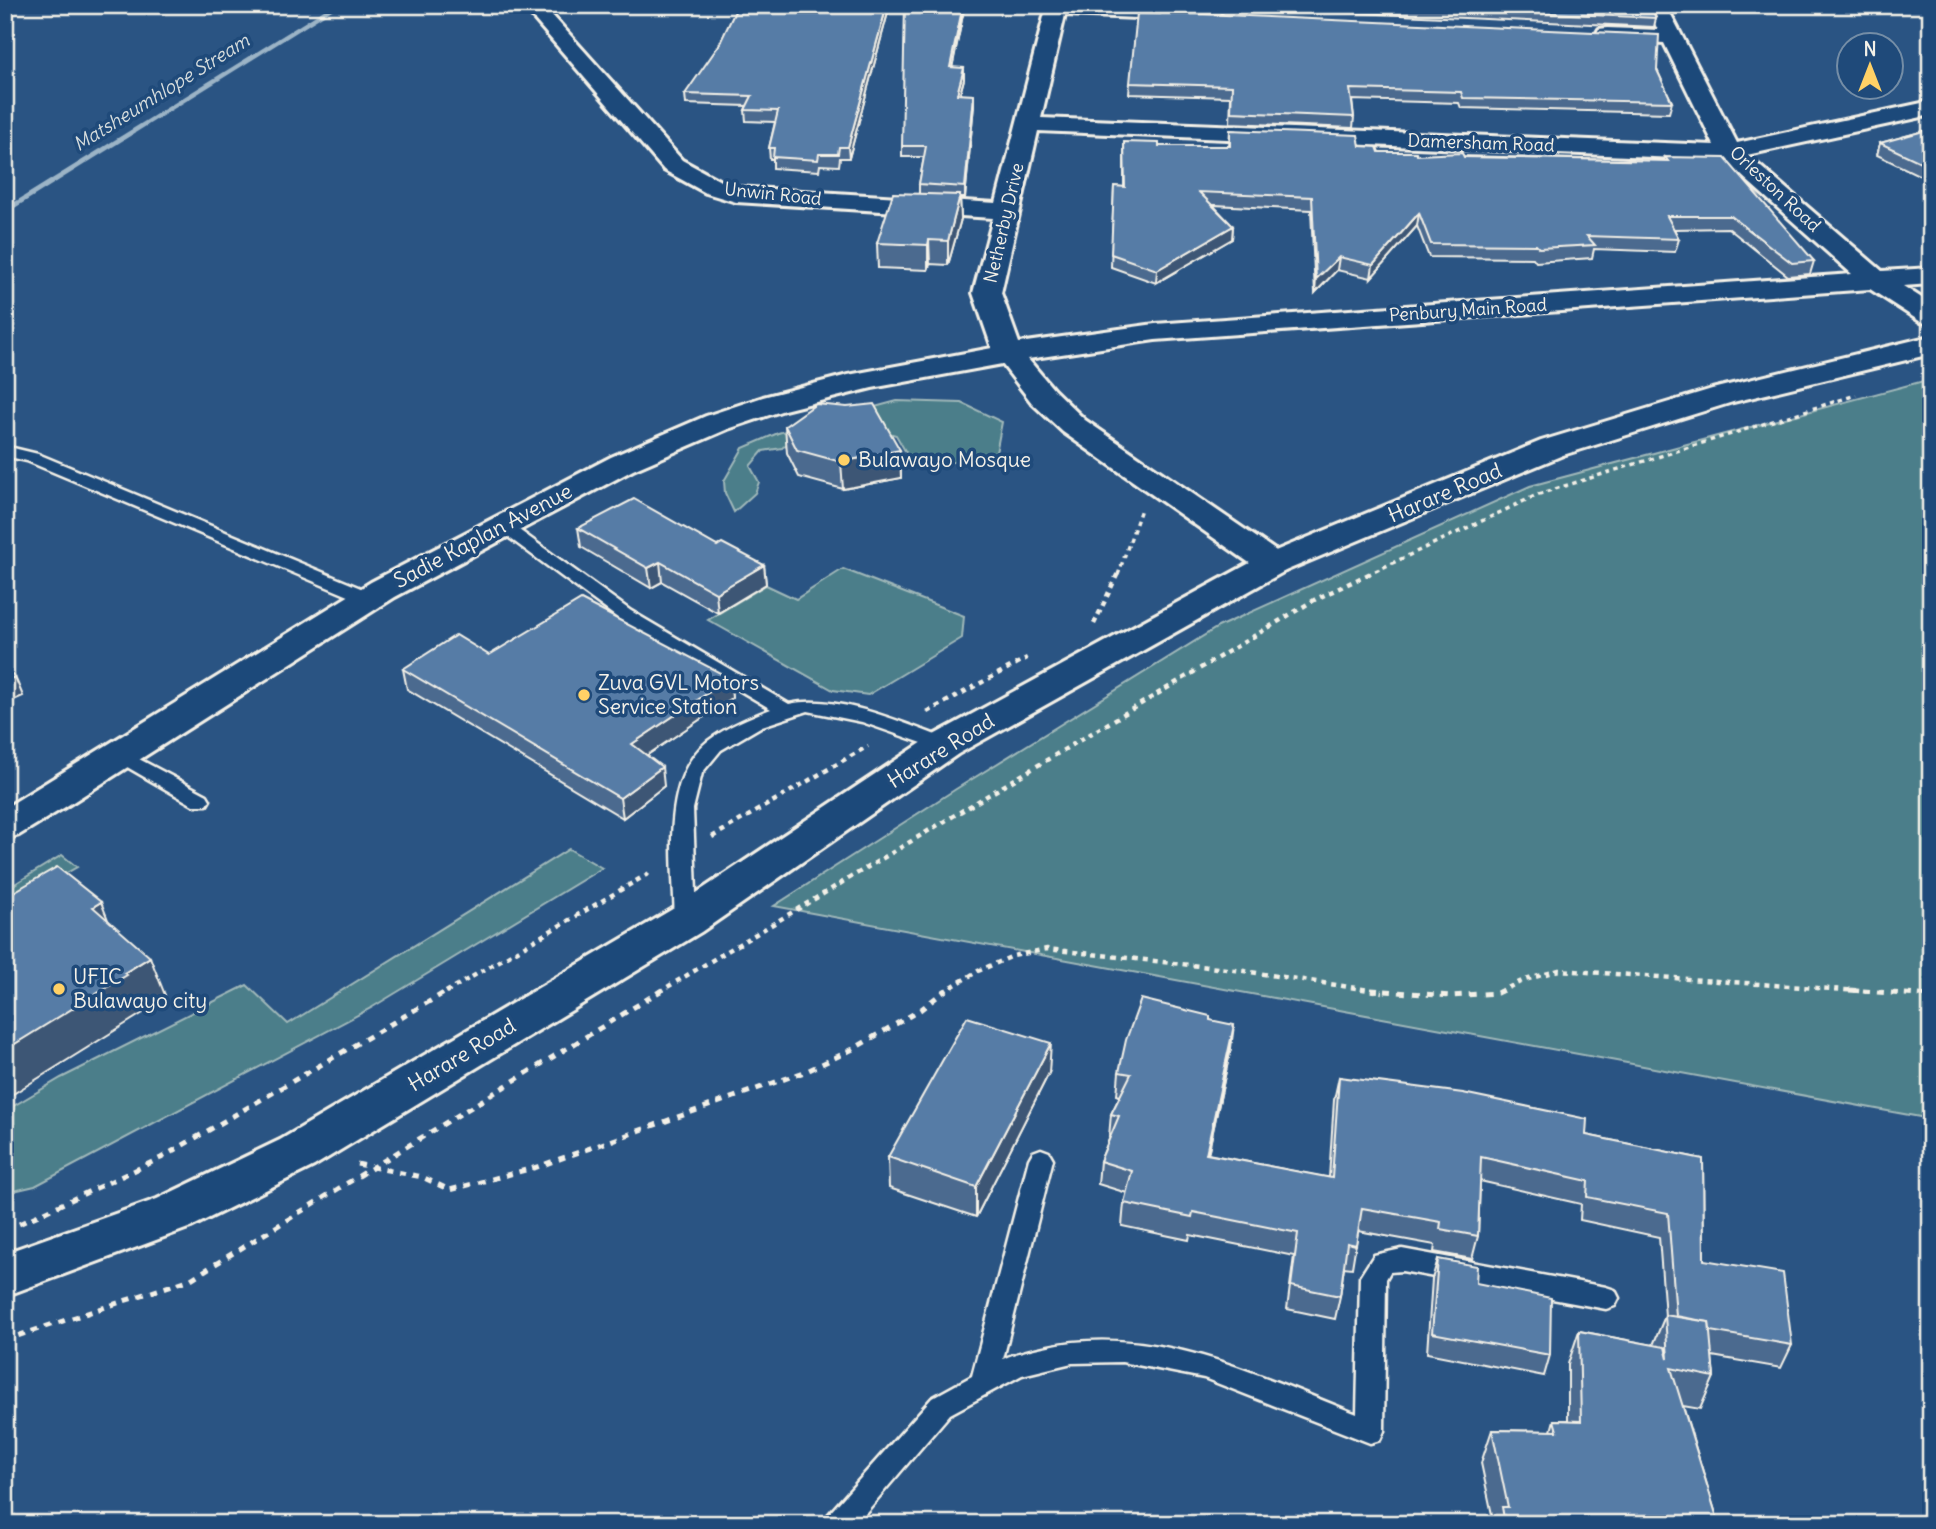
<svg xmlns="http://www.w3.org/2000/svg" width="1936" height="1529" font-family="Delius,sans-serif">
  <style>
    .green { fill: #4b7e8a; stroke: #a0b8b9; stroke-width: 2 }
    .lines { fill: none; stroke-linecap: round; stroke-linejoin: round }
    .stream { fill: #9cb4c6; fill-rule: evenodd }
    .lane-casing { stroke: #f4f1e8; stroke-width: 5 }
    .street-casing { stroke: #f4f1e8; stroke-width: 6 }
    .highway-casing { stroke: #f4f1e8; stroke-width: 6 }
    .path-far2 { stroke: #f4f1e8; stroke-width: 3.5; stroke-dasharray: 4.5 4.5; stroke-linecap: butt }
    .path-far1 { stroke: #f4f1e8; stroke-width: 4.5; stroke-dasharray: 5 5; stroke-linecap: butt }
    .path { stroke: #f4f1e8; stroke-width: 5; stroke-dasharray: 7 7; stroke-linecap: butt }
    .lane { fill: #1f4a7a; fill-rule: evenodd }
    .street { fill: #1f4a7a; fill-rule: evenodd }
    .highway { fill: #1f4a7a; fill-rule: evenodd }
    .wall { fill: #4b6a8f; stroke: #f4f1e8; stroke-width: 2 }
    .shaded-wall { fill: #3d5674; stroke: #f4f1e8; stroke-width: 2 }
    .building { fill: #577ba6; stroke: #f4f1e8; stroke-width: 2 }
    .poi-dot { fill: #ffd166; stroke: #1f4a7a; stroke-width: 2.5 }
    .labels { text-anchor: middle; stroke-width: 7; stroke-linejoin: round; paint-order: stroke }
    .far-street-label { font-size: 18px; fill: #f4f1e8; stroke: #1f4a7a }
    .far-water-label { font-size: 19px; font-style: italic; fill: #d7dddd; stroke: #1f4a7a }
    .poi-label { font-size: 21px; fill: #f4f1e8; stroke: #1f4a7a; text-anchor: start }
    .street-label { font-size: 21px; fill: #f4f1e8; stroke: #1f4a7a }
  </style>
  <rect width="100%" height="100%" fill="#2a5483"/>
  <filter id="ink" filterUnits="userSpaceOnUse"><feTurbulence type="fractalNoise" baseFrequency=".0143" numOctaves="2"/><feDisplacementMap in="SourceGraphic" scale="14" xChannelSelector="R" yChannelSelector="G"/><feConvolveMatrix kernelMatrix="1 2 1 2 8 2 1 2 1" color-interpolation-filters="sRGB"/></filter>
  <g filter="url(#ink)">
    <!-- green -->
    <g class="green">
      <path d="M1931,379V1119L774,906L956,789L1218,627L1530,486Z"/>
      <path d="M897,401L962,403L1002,422L995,458L930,464L908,456L896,435L876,429L792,440L782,448L763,451L750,466L759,482L755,493L734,512L725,493L724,481L743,448L778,433Z"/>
      <path d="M843,569L964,616L962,638L868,695L833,690L708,620L766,585L796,599Z"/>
      <path d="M569,849L602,868L371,1008L35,1186L5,1193V1111L61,1078L247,985L288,1024Z"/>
      <path d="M62,855L77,867L47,884L5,933V890Z"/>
    </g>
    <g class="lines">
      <!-- stream -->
      <path class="stream" d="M332,5H340L5,214V208Z"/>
      <defs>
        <g id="lane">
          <path d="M5,446L38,454L375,594L378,598L369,603L363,602L27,461L5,456Z"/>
          <path d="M502,520L508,522L631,611L789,704C838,693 905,724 952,741L955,745L952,749L945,751L862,722L808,711L762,726L721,750L702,773L693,809L697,921L693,926L686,928L679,926L675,921C674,865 659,780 708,741C726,727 750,717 771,709L619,619L496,528L494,525Z"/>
          <path d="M122,750L207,795L210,800L207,805H193L115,760L112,756L115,752Z"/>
          <path d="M1041,1149L1049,1152L1053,1159L1003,1359C1016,1353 1030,1350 1044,1347C1153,1322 1257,1375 1357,1414L1360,1277L1374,1255L1402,1249L1606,1287L1615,1290L1619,1298L1615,1306L1606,1309L1402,1271L1390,1272L1386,1279L1384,1431L1380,1440L1370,1443L1204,1378L1122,1362L1072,1363L1022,1375L950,1414L856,1524H824L828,1515L932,1398L972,1376L1029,1159L1033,1152Z"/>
        </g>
        <path id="street" d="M522,5H543L682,160L724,183L737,187L996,203L1047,5L1211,9L1218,11L1221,15L1218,19L1211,21L1065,15L1041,118L1714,145L1664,43L1607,40L1599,39L1596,34L1599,29L1607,28L1658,30L1646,5H1666L1737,143L1931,101V115L1747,155L1882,271L1931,268V284L1903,286L1931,304V324L1921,322L1870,289L1155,340L1028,359L1054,390L1085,420L1285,557L1290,564L1285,571L1273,574L1261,571L1063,432L1032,403L1002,364L872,388L784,410L728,429L633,470L395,597L65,807L19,835L5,839V808L371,582L611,457L706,416L763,397L848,375L992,348L973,293L993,218L736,202L706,193L664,170ZM1038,131L1724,160L1852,274L1155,324L1019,343L1001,293Z"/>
        <path id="highway" d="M1931,336V354L1733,402L1563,455L1285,571L958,754L701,932L314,1166L191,1227L5,1296V1253L157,1199L280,1140L671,910L932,736L1261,557L1541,441L1712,389Z"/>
      </defs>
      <!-- lane casing -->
      <use href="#lane" class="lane-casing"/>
      <!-- street casing -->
      <use href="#street" class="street-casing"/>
      <!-- highway casing -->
      <use href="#highway" class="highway-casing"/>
      <!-- path-far2 -->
      <g class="path-far2">
        <path d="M1118,575L1141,509"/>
        <path d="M1367,575L1539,494L1856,395"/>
      </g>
      <!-- path-far1 -->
      <g class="path-far1">
        <path d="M1094,624L1118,573"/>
        <path d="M927,712L1027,658"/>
        <path d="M712,837L868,746"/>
        <path d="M446,992L653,871"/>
        <path d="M659,992L1316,599L1371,573"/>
        <path d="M943,992L978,971L1013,956L1047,949L1244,971L1382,992"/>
        <path d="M1499,992L1522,981L1559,970L1874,992"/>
      </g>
      <!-- path -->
      <g class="path">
        <path d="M1371,990L1450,996L1497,993L1503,990"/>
        <path d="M1849,990L1931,996"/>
        <path d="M357,1164L422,1177L450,1190L537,1167L807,1071L853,1049L920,1010L946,990"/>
        <path d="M19,1224L161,1158L449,990"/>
        <path d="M5,1340L191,1279L662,990"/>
      </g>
      <!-- lane -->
      <use href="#lane" class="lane"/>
      <!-- street -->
      <use href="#street" class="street"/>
      <!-- highway -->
      <use href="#highway" class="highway"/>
    </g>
    <!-- wall -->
    <g class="wall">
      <path d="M890,5L849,158H840L839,166L820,165L819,171L773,168V159H770L769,148L775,122L746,121L745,110L747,106L686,104L685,94Z"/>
      <path d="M965,5L952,67L964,79L960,94L974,105L965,198H960L961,219L948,265L930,264L928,270L878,268L877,243L919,193V184L924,157H902V146Z"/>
      <path d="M1190,5H1650L1656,18L1654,27Z"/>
      <path d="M1657,70L1672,102L1669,113L1461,108L1459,103L1352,100L1354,117L1353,128L1230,123L1231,97L1129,94L1130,83Z"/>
      <path d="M1931,129V181L1877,155L1880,143Z"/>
      <path d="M1230,130L1360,146L1379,152L1417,155L1664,161L1665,157L1814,261L1810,274L1788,276L1728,228L1674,229L1679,239L1675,252L1594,249L1592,258L1536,262L1533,258L1429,257L1417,226L1371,278L1337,270L1315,293L1311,210L1213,205L1233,226L1232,239L1156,283L1111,267L1114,186L1124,187V142L1159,146H1229Z"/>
      <path d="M785,426L900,450L901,478L843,489L799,477L787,453Z"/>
      <path d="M578,528L717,546L764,565L766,584L718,613L662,582L651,588L581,547Z"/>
      <path d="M489,655L730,678L732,698L647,755L664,786L623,818L407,689L403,669Z"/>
      <path d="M1210,1020L1231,1048L1208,1154L1329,1178L1334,1100L1339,1077L1586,1135L1703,1159L1704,1260L1792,1345L1781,1368L1712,1356L1714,1377L1700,1409L1683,1406L1719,1524H1494L1481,1463L1492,1430L1551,1431L1554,1420H1568V1364L1579,1331L1653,1345L1665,1316L1659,1237L1580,1220L1581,1204L1480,1181L1478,1236L1472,1259L1434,1252L1435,1245L1358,1231L1352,1268L1344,1267L1340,1296L1335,1319L1287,1309L1294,1256L1190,1235L1189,1240L1122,1226L1124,1203L1127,1193L1098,1184L1100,1161L1110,1137H1109L1111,1114L1120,1096L1117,1095L1119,1072Z"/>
      <path d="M1049,1073L976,1217L889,1188L888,1157Z"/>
      <path d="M1438,1259L1476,1283L1550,1355L1544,1376L1427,1353L1432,1279Z"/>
    </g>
    <!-- shaded-wall -->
    <g class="shaded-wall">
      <path d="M887,5H890L849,158L848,147Z"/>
      <path d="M963,5H965L950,78V67Z"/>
      <path d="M964,68V79L957,104V94Z"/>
      <path d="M974,95V105L965,198V187Z"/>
      <path d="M960,195L961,219L948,265V241Z"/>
      <path d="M1419,213L1417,226L1371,278L1373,265Z"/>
      <path d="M1233,226L1232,239L1156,283L1157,270Z"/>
      <path d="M929,240L930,264L928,270V245Z"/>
      <path d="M1339,257L1337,270L1315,293L1316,279Z"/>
      <path d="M900,450L901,478L843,489L841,462Z"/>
      <path d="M660,562L662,582L651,588L648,568Z"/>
      <path d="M764,565L766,584L718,613L716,593Z"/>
      <path d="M15,677L23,696L5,704V681Z"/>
      <path d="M730,678L732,698L634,764L632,744Z"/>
      <path d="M662,767L664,786L623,818L620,798Z"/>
      <path d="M101,902L116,940L93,907Z"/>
      <path d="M150,957L165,995L141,1010L143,1013L5,1099V1050Z"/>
      <path d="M1234,1025L1231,1048L1203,1177L1206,1154Z"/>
      <path d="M1051,1043L1049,1073L976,1217V1187Z"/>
    </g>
    <!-- building -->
    <g class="building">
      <path d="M738,5H887L848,147H839L838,154H819L818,160L773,157L774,148H769L778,111L745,110L752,96L685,94L719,45Z"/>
      <path d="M905,5H963L950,67L964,68L957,94L974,95L965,187L919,184L926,146H902Z"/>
      <path d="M1381,5H1650L1656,18Z"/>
      <path d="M1160,12L1659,35L1657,70L1672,102L1463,98L1461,92L1350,89L1354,117L1231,112L1232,86L1130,83L1137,13L1160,14Z"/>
      <path d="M1931,129V167L1880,143Z"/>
      <path d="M1230,130L1358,135L1360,146L1377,147L1379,152H1416L1417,155L1462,153L1464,157L1668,161L1665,157L1725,158L1814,261L1792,263L1731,216H1667L1679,239L1587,236L1595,245L1539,248L1536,245L1431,244L1419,213L1373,265L1339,257L1316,279L1312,197L1199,192L1233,226L1157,270L1111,254L1114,186L1125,187L1124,142L1159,143V146H1230Z"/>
      <path d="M893,193L960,195L948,241L929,240L928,245L877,243Z"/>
      <path d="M816,404L847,407L874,404L900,450L841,462L797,450L785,426Z"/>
      <path d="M634,499L717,546L722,543L764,565L716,593L660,562L648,568L578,528Z"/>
      <path d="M581,600L730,678L632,744L662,767L620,798L403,669L456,635L489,655Z"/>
      <path d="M5,667L15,677L5,681Z"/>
      <path d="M57,867L101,902L93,907L150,957L124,973L127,975L5,1050V897Z"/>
      <path d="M1141,999L1210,1016V1020L1234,1025L1206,1154L1332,1178L1339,1077L1463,1093L1587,1119L1586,1135L1703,1159L1704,1260L1783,1273L1792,1345L1710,1331L1709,1322L1676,1316L1668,1213L1587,1197L1588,1181L1481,1157L1478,1236L1440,1229L1441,1222L1362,1208L1356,1245L1347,1243L1340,1296L1291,1286L1298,1233L1193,1212L1192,1217L1124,1203L1132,1171L1100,1161L1119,1116L1111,1114L1131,1074L1119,1072L1126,1040Z"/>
      <path d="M967,1017L1051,1043L976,1187L888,1157Z"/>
      <path d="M1438,1259L1477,1266L1476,1283L1551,1298L1550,1355L1432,1333Z"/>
      <path d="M1665,1315L1709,1322L1714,1377L1671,1368L1719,1524H1505L1502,1507H1508L1492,1430L1557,1431L1554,1420L1581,1421L1579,1331L1665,1347L1668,1359Z"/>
    </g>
  </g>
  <!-- markers -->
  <g class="poi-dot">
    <circle cx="844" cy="460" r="7"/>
    <circle cx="584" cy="695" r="7"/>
    <circle cx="59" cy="989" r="7"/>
  </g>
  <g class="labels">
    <!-- far-street labels -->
    <g class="far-street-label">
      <text transform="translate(1481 143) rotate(2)" y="6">Damersham Road</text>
      <text transform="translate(1775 189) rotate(43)" y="6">Orleston Road</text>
      <text transform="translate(773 194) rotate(6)" y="6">Unwin Road</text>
      <text transform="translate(1004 223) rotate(-77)" y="6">Netherby Drive</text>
      <text transform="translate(1468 310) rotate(-4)" y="6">Penbury Main Road</text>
    </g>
    <!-- far-water labels -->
    <g class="far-water-label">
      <text transform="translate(161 92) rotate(-32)" y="7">Matsheumhlope Stream</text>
    </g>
    <!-- poi labels -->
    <g class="poi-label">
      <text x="858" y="467">Bulawayo Mosque</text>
      <text x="598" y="690">Zuva GVL Motors<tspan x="598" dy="24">Service Station</tspan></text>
      <text x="73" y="984">UFIC<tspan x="73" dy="24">Bulawayo city</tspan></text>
    </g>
    <!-- street labels -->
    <g class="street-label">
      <text transform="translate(1445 493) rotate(-23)" y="7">Harare Road</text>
      <text transform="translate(483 536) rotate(-28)" y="7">Sadie Kaplan Avenue</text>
      <text transform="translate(941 751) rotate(-32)" y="7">Harare Road</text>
      <text transform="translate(462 1055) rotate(-31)" y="7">Harare Road</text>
    </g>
  </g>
  <!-- margin -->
  <rect width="1936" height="1529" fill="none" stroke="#1f4a7a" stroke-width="28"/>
  <rect x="14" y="14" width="1908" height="1501" fill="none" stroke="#f4f1e8" stroke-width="2.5" filter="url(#ink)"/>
  <!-- north arrow -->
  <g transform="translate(1870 66)"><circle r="33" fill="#1f4a7a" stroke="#748da6" stroke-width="2"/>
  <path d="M0-5L12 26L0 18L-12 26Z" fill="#ffd166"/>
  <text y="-10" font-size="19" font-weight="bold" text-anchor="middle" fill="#f4f1e8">N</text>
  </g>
</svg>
